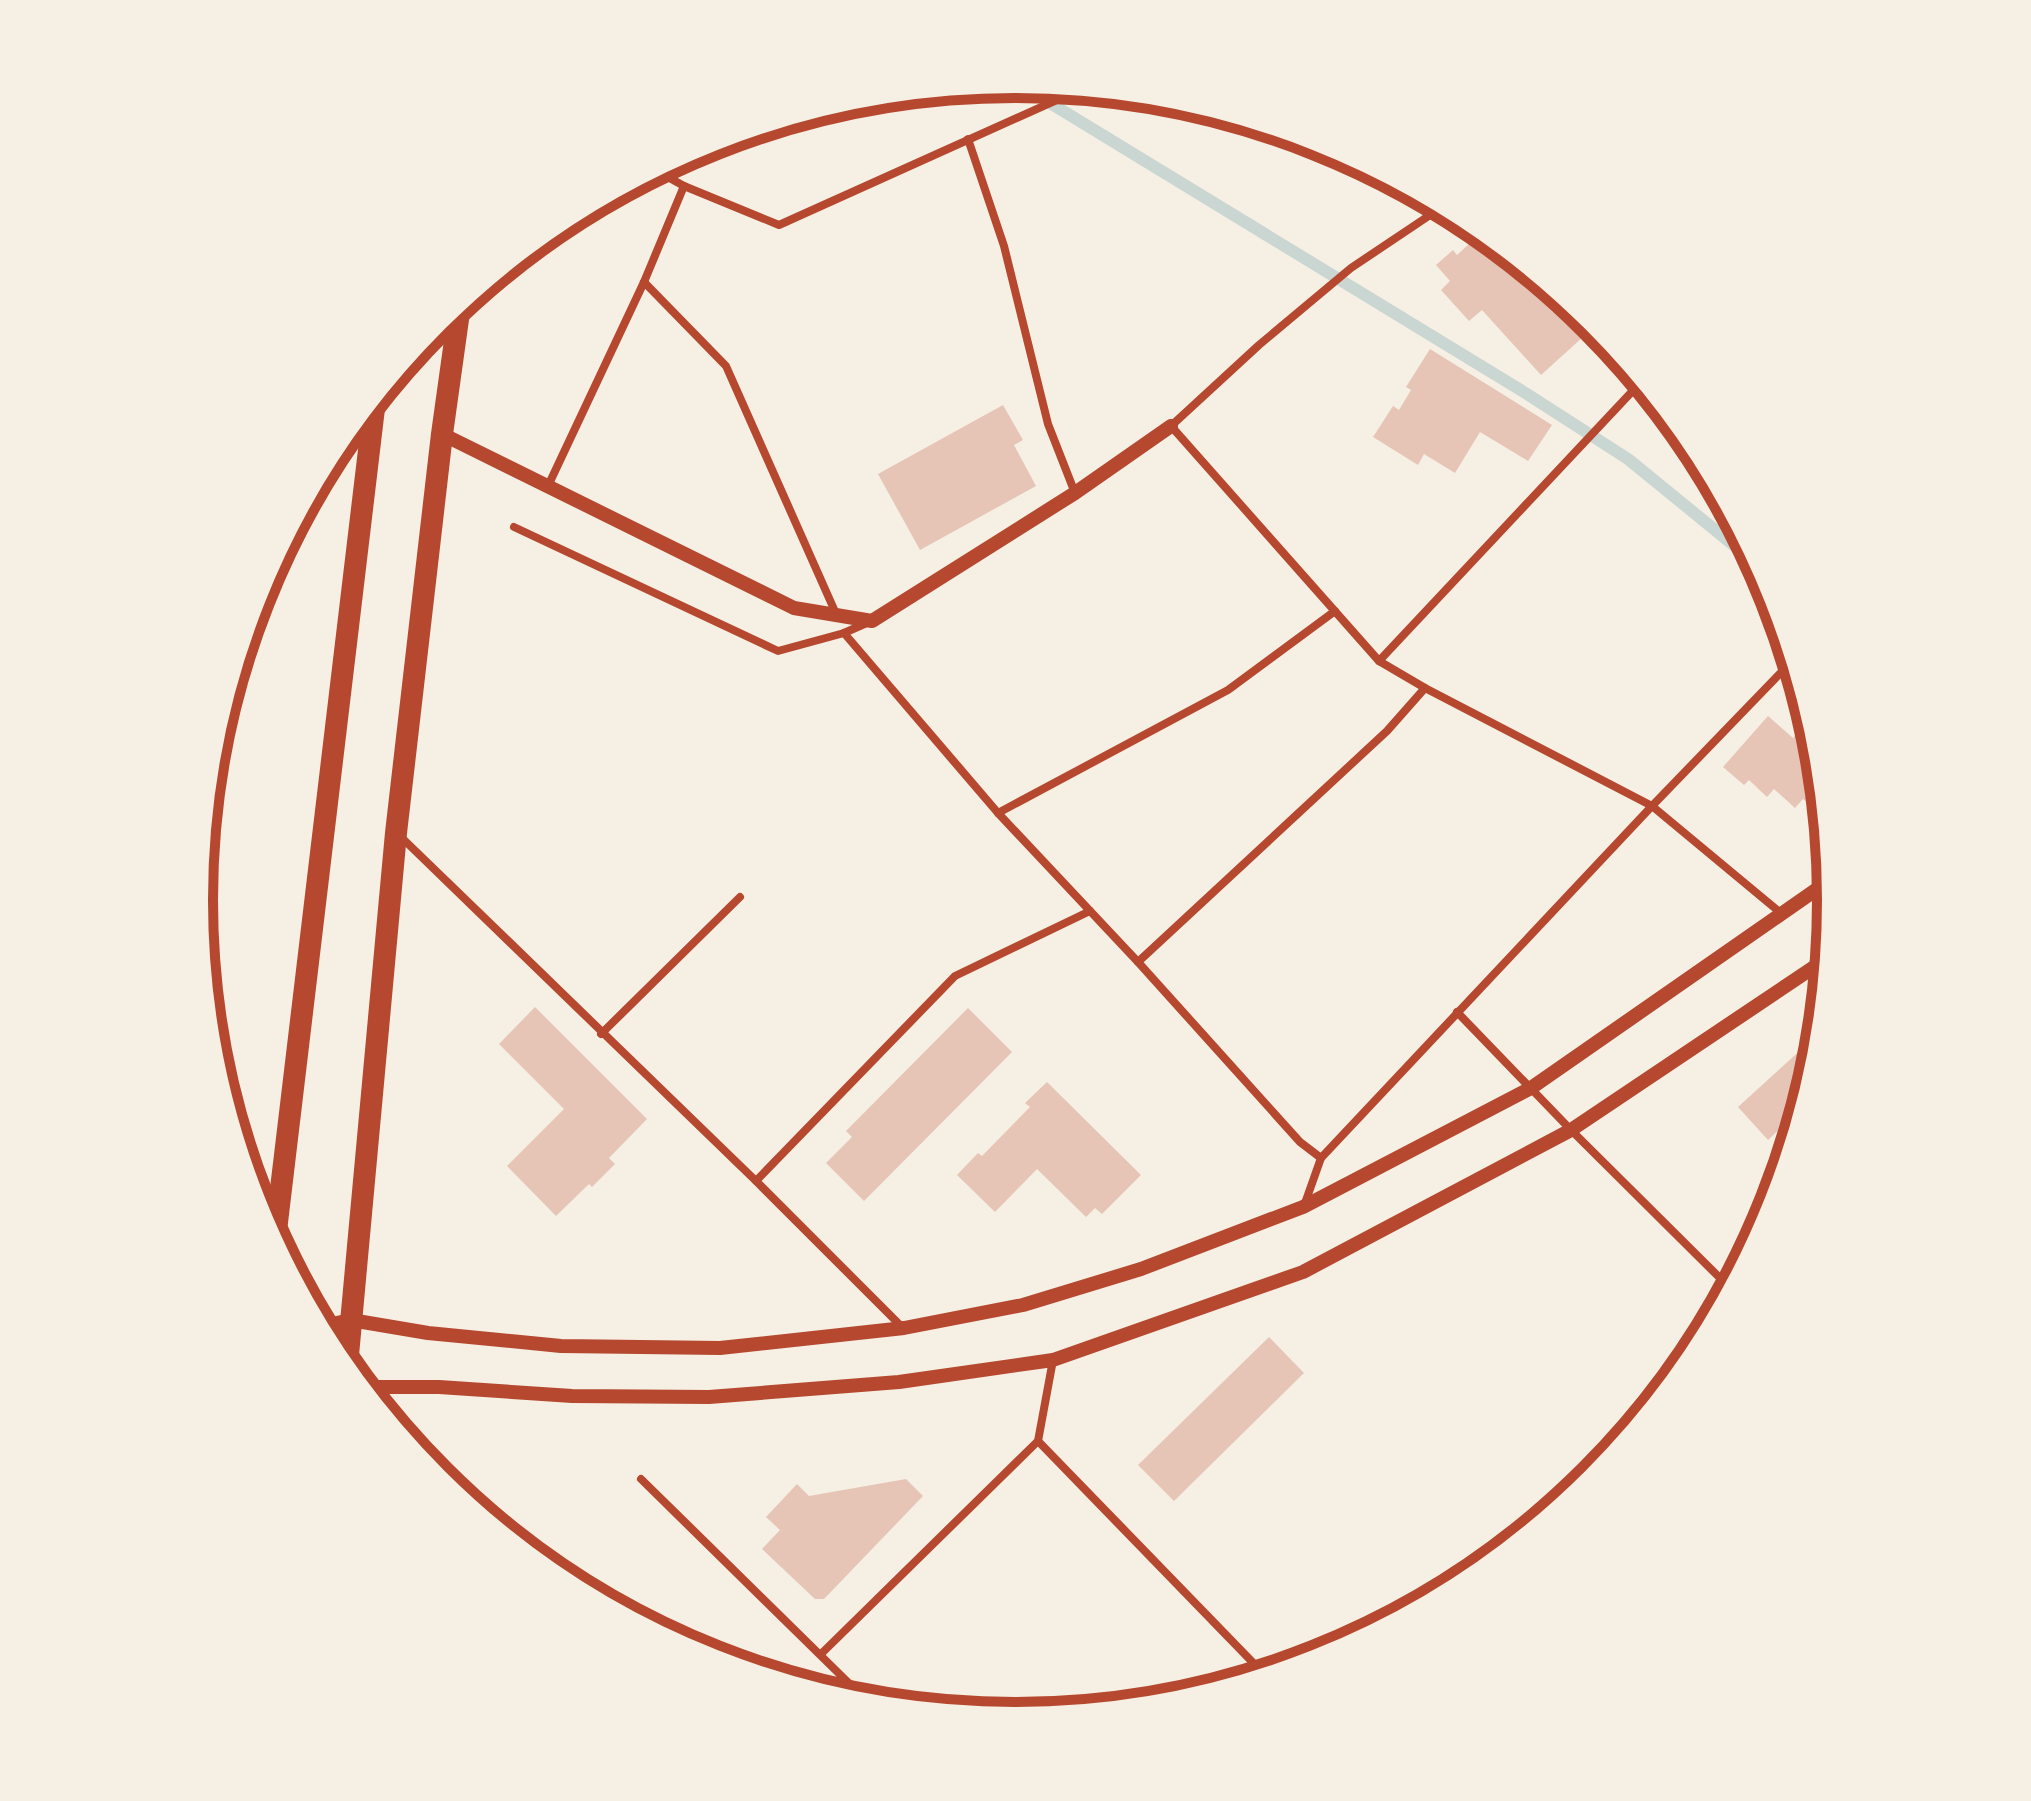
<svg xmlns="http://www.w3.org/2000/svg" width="2031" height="1801" font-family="'Source Serif 4',serif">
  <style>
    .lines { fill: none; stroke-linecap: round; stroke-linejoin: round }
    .stream { stroke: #c9d6d2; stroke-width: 12 }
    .building { fill: #e6c5b7 }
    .minor { stroke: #b5482f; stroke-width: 8 }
    .tertiary { stroke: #b5482f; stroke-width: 14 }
    .trunk { stroke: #b5482f; stroke-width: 22 }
    .rim { fill: none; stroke: #b5482f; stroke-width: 10 }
  </style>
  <rect width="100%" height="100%" fill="#f6efe4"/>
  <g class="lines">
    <!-- stream -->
    <path class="stream" d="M1019,84L1527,394L1628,459L1758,565"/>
  </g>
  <!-- building -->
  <g class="building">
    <path d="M1482,232L1521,264L1518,267L1545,297L1551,291L1575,317L1580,312L1594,327L1541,375L1482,310L1469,321L1441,290L1450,281L1436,265L1453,250L1457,255Z"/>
    <path d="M1430,349L1552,425L1528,461L1480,432L1455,473L1424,454L1418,465L1373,437L1393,406L1399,410L1411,390L1406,387Z"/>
    <path d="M1003,405L1023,440L1014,445L1036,486L920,550L878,474Z"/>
    <path d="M1768,716L1793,738L1807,723L1813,729L1816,742L1821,792L1810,805L1803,799L1795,808L1774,789L1767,797L1749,780L1744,785L1723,767Z"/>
    <path d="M535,1007L647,1119L609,1158L615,1164L592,1187L589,1184L556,1216L507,1166L564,1109L499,1044Z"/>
    <path d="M968,1008L1012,1052L864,1201L826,1163L852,1137L846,1131Z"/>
    <path d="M1820,1021L1816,1060L1796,1126L1793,1130L1787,1122L1768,1140L1738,1107L1805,1046L1799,1040Z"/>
    <path d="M1047,1082L1141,1175L1102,1214L1095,1208L1086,1217L1037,1169L995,1212L957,1175L978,1153L982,1156L1030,1107L1025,1103Z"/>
    <path d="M1269,1337L1304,1373L1174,1501L1138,1465Z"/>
    <path d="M906,1479L923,1496L824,1599H815L762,1549L780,1530L766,1517L797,1484L809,1496Z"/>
  </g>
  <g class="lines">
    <!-- minor -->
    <g class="minor">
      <path d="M968,139L1004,246L1048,424L1075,493"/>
      <path d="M657,171L684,186L779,225L1079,90"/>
      <path d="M1442,207L1351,268L1259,345L1171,426L1379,661L1425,688L1652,806L1782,914"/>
      <path d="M644,282L726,366L837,616"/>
      <path d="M548,486L644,282L684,186"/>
      <path d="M514,527L778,651L844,633L869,622"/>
      <path d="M844,633L998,813L1138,962L1300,1142L1321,1158"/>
      <path d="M1379,661L1641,382"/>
      <path d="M998,813L1228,690L1335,611"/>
      <path d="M401,837L756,1181L903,1328"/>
      <path d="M1138,962L1387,731L1425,688"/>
      <path d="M1457,1012L1571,1130L1730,1288"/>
      <path d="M601,1034L740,897"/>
      <path d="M756,1181L955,976L1090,911"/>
      <path d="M1304,1206L1321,1158L1652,806L1792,661"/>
      <path d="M1038,1441L1264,1674"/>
      <path d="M641,1479L869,1703"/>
      <path d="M821,1654L1038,1441L1053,1360"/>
    </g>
    <!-- tertiary -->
    <g class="tertiary">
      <path d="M442,434L794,608L872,621L1075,493L1171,426"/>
      <path d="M322,1326L351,1320L428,1333L561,1346L720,1348L904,1328L1023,1305L1141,1269L1303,1207L1531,1088L1830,880"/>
      <path d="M363,1387H439L572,1396L709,1397L899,1382L1053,1360L1303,1272L1571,1130L1826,959"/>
    </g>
    <!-- trunk -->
    <g class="trunk">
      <path d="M275,1239L375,400"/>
      <path d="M347,1366L396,833L442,434L460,305"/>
    </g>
  </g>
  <!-- crop -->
  <path d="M0 0H2031V1801H0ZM213 900a802 802 0 1 1 1604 0a802 802 0 1 1-1604 0Z" fill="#f6efe4" fill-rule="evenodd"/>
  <path class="rim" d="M213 900a802 802 0 1 1 1604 0a802 802 0 1 1-1604 0Z"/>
</svg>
